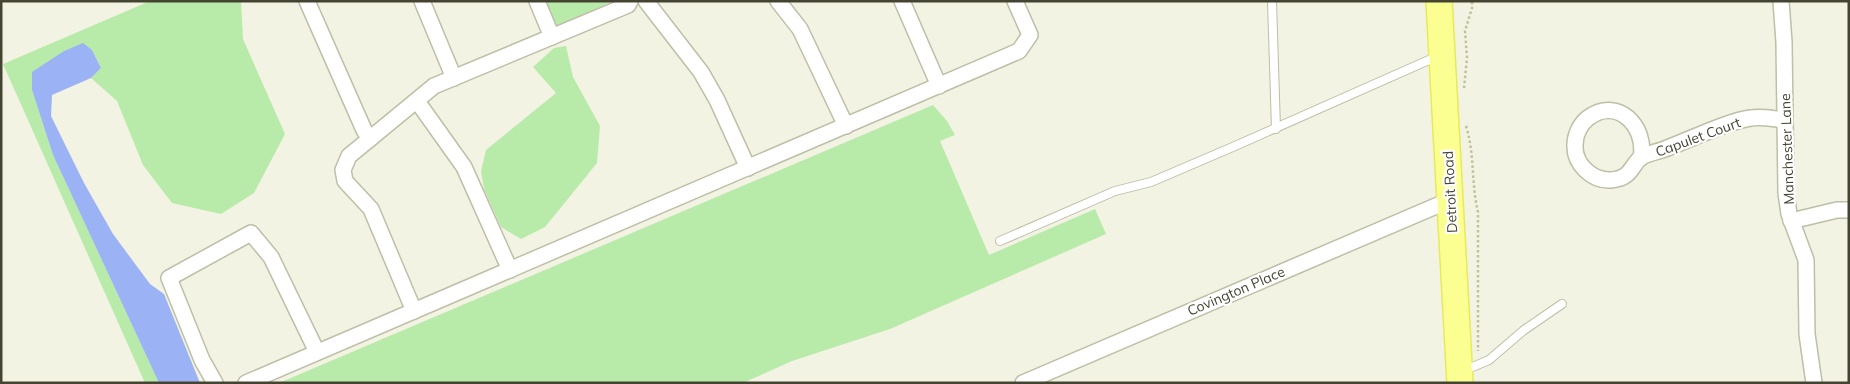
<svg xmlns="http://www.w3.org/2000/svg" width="1850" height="384" font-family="Mulish,sans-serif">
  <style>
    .green { fill: #b8eaa9 }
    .water { fill: #9bb3f4 }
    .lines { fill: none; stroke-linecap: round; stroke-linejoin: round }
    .service-casing { stroke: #bfbea6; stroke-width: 10 }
    .minor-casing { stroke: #bfbea6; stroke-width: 18 }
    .primary-casing { stroke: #e7ea5a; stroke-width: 28 }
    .path { stroke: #c1c096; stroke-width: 2.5; stroke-dasharray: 2.5 2.5; stroke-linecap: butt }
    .service { stroke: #fff; stroke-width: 8 }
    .minor { stroke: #fff; stroke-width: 15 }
    .primary { stroke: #fbff91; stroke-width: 25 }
    .labels { text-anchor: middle; stroke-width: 4.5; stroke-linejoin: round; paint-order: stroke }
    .street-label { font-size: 14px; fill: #454433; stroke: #fff }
  </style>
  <rect width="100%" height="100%" fill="#f3f3e4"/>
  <!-- green -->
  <g class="green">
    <path d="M150,1H241L243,39L285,134L254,193L221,214L172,203L143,165L117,101L91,78L101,68L92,50L83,44L64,51L32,90L53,155L159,383H145L3,64Z"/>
    <path d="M541,1H612L555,30Z"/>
    <path d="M566,46L573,77L600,126L597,163L545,227L521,239L501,227L484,189L481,171L486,150L556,93L533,67L554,48Z"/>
    <path d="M933,105L947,121L955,135L940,141L989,255L1095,209L1106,234L890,329L792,361L743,383H279Z"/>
  </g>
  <!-- water -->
  <path class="water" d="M83,43L92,50L101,68L91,78L52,95L51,116L84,183L113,234L150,284L164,294L200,383H159L53,155L32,90V72L64,51Z"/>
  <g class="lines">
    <defs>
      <g id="service">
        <path d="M1272,1L1276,129"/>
        <path d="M1000,241L1115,191L1151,182L1235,146L1438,56"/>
        <path d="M1463,371L1489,360L1524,330L1562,304"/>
      </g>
      <g id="minor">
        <path d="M307,1L364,130L370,139"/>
        <path d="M422,1L454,78"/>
        <path d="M537,1L552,37"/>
        <path d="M646,1L701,72L717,100L748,168"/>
        <path d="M778,1L800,29L846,126"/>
        <path d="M902,1L939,86"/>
        <path d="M1781,1L1784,42L1786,193L1789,214L1806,260L1807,334L1814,383"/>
        <path d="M417,101L464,167L510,270"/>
        <path d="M1641,158C1647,126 1617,96 1588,118C1580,124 1575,135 1575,145C1574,164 1592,181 1611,180C1631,178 1630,168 1640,158C1645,154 1656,152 1662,150C1687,141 1727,121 1751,118C1762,116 1774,119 1785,120"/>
        <path d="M1791,221L1837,210H1849"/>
        <path d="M414,311L371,209L345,181L343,170L349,156L434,86L628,5L630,1"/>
        <path d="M215,383L202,360L169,278L251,233L271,257L317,352"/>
        <path d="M246,383L1019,51L1030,35L1015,1"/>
        <path d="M1023,383L1450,200"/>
      </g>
      <path id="primary" d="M1439,1L1460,383"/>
    </defs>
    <!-- service casing -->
    <use href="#service" class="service-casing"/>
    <!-- minor casing -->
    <use href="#minor" class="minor-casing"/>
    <!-- primary casing -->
    <use href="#primary" class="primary-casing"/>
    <!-- path -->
    <g class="path">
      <path d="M1464,88L1467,58L1465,31L1472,8V1"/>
      <path d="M1466,126C1475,154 1471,184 1478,212V351"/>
    </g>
    <!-- service -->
    <use href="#service" class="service"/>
    <!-- minor -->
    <use href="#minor" class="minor"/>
    <!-- primary -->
    <use href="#primary" class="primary"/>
  </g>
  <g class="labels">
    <!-- street labels -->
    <g class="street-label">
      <text transform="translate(1698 137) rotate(-20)" y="5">Capulet Court</text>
      <text transform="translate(1787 149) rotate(-92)" y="5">Manchester Lane</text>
      <text transform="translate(1450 192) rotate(-93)" y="5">Detroit Road</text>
      <text transform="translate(1236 291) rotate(-23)" y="5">Covington Place</text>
    </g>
  </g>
  <!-- border -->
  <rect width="1850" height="384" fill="none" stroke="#454433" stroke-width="5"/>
</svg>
